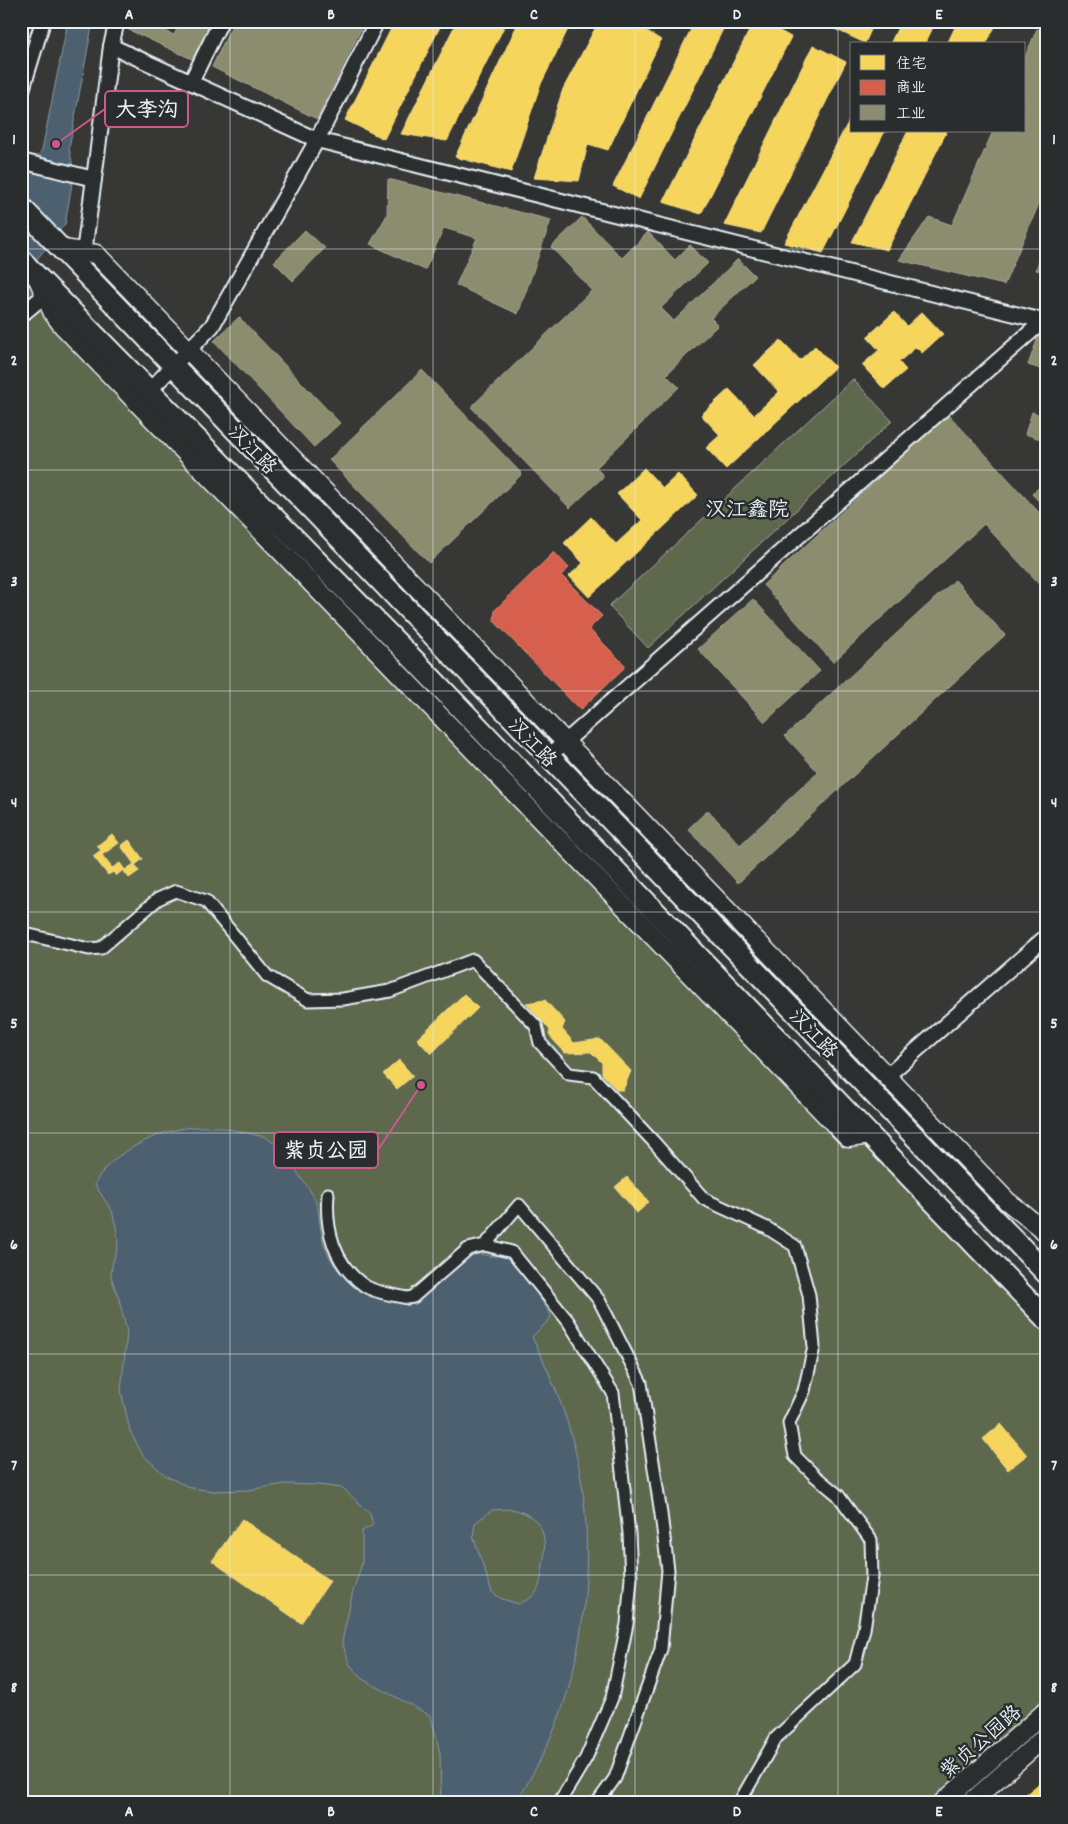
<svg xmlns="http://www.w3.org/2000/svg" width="1068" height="1824" font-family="Dekko,'LXGW WenKai TC',sans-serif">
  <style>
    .built { fill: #47433e }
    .green { fill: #5d674e; stroke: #a2aca3 }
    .water { fill: #4d606f; stroke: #8b9aa6; fill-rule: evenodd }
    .homes { fill: #f6d55c; stroke: #f2dd8b }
    .shops { fill: #d6604d; stroke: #db8c80 }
    .industry { fill: #8c8c6e; stroke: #a8aa97 }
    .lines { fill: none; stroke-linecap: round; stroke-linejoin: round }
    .pedestrian-casing { stroke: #e8f1f8; stroke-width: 15 }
    .minor-casing { stroke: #e8f1f8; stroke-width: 18 }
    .tertiary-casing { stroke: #e8f1f8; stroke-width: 21 }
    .secondary-casing { stroke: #e8f1f8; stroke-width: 24 }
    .pedestrian { stroke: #2a2d2e; stroke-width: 11 }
    .minor { stroke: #2a2d2e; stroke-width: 14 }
    .tertiary { stroke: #2a2d2e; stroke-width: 18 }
    .secondary { stroke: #2a2d2e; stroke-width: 20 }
    .grid { fill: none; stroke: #e8f1f8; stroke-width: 1; stroke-opacity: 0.55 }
    .labels { text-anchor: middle; stroke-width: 5; stroke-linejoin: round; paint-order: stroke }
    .street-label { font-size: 20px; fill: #e8f1f8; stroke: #2a2d2e }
    .neighbourhood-label { font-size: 21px; fill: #e8f1f8; stroke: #2a2d2e }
    .leader { fill: none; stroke: #cd598a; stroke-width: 2 }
    .callout-dot { fill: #cd598a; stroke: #2a2d2e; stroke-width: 2 }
    .callout { fill: #2a2d2e; stroke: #cd598a; stroke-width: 2 }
    .callout-label { font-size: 21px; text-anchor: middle; font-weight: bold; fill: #e8f1f8 }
    .neatline { fill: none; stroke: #e8f1f8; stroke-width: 2 }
    .grid-label { font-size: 16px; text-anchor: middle; font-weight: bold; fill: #e8f1f8 }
  </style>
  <rect width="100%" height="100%" fill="#373735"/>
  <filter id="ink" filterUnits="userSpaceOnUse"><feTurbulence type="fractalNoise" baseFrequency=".02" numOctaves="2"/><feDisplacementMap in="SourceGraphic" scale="10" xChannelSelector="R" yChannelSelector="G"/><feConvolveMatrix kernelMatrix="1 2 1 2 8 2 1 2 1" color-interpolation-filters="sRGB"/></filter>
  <g filter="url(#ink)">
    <!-- built -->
    <path class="built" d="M21,21H43L21,93Z"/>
    <!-- green -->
    <g class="green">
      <path d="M21,260L1047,1320V1701L931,1803H21Z"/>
      <path d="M853,379L892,421L648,648L609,606Z"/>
    </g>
    <!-- water -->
    <g class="water">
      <path d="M68,21H93L69,148L74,172L65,224L21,279V180L42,150Z"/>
      <path d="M219,1127L266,1137L290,1155C294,1175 309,1184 316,1202C321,1216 319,1233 325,1247C341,1287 369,1292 406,1303L469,1252L490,1256H508L516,1262L551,1315L550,1319L532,1337C550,1373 565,1410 575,1449C596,1533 588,1646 556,1725C545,1752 531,1778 516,1803H441L440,1753L431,1716L364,1680L350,1665L342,1642L352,1595L362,1563V1531L373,1525L370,1514L343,1488L318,1485L285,1484L248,1490L213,1491L191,1488L166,1476L143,1455L130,1431L121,1391L127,1332L119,1299L111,1277L112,1265L118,1246L117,1231L112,1211L95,1185C103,1158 154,1133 180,1129C193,1126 206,1127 219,1127ZM512,1509C548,1518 547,1540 542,1572C540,1580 540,1590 533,1596C529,1600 523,1601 519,1604L502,1599L492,1592L473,1536L475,1523L492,1510Z"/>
    </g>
    <!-- homes -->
    <g class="homes">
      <path d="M395,21H443L384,139L345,120Z"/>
      <path d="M457,21H507L447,141L401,134Z"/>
      <path d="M519,21H572L540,86L511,172L455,157Z"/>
      <path d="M599,21H649L645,30L661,40L608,150L588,144L579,181L534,178L563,89Z"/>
      <path d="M695,21H727L639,199L613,186Z"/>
      <path d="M754,21H761L791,37L701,214L663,202Z"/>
      <path d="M830,21H875L865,43L828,26Z"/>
      <path d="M901,21H936L925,44H890Z"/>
      <path d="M958,21H998L986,44H947Z"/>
      <path d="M813,45L846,62L761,233L724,225Z"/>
      <path d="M852,115V131H885L823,253L784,243Z"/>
      <path d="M908,131H947L887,250L852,242Z"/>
      <path d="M894,312L907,326L922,312L943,334L922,353L916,347L899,362L906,370L884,389L862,365L879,350L867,337Z"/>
      <path d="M781,340L800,360L815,346L835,367L726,469L706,448L720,435L701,415L729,389L754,415L779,392L754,365Z"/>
      <path d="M644,468L663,488L678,474L698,495L589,597L569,576L583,563L564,543L591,517L616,544L642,520L617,494Z"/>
      <path d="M112,834L119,843L102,855L112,868L120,863L125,870L134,864L121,846L129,840L143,859L135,865L139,871L129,878L123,870L116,876L113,872L108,875L93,856L101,850L97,846Z"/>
      <path d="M464,994L478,1008L431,1054L417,1039Z"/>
      <path d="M545,1000L565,1022L562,1029L574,1043L600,1039L631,1071L623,1090H617L602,1074V1063L591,1052L565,1053L549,1035L550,1030L526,1003Z"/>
      <path d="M399,1060L413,1076L397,1089L383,1074Z"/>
      <path d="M627,1177L649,1202L637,1213L615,1187Z"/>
      <path d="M1001,1424L1027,1455L1008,1470L983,1439Z"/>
      <path d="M242,1519L330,1581L301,1623L212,1561Z"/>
      <path d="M1047,1777V1803H1021L1019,1800Z"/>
    </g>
    <!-- shops -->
    <path class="shops" d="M554,552L569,568L561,575L602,616L589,629L626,666L580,710L494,621L495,610Z"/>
    <!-- industry -->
    <g class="industry">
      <path d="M130,21H144L174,35L181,21H215L196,61L127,29Z"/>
      <path d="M234,21H365L317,119L212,67Z"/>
      <path d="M1037,29L1047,33V185L1004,285L899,260L929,217L952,225L993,131H1024V59Z"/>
      <path d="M388,179L551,220L518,314L456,285L477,238L444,228L425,270L370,244L387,215Z"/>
      <path d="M582,217L622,258L648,232L675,260L690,245L708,263L661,308L674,321L738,259L755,276L711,318L718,325L666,375L679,387L596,468L604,476L570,508L471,407L592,290L551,247Z"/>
      <path d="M305,230L325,248L293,281L274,262Z"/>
      <path d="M1047,235V272L1036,270Z"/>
      <path d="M239,317L340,423L314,447L214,341Z"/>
      <path d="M1041,329L1047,331V371L1028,365Z"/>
      <path d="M422,370L522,474L429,563L329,460Z"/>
      <path d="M1032,412L1047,417V441L1025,434Z"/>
      <path d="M948,414L1047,521V592L984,524L833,662L763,585Z"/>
      <path d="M1047,480V510L1032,494Z"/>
      <path d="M955,580L1005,635L738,883L688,829L708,810L740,845L818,772L785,736Z"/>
      <path d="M753,599L820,671L765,722L698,649Z"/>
    </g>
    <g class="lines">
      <defs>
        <g id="pedestrian">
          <path d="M21,933L89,949L101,948L158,899L176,891L206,901L267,976L308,1000L343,999L390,991L473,960L536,1026L540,1043L569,1074L593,1077L653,1141L704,1199L767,1228L795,1246L809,1295L814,1347L804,1391L789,1423L795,1456L815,1476L838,1495L871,1540L872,1577L864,1629L855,1664L776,1738L739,1803"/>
          <path d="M328,1194C325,1229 334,1265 365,1286C376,1293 394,1295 407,1298L413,1297L468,1249L485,1245L512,1252L568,1321L613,1393L629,1533L631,1578L627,1624L612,1698L586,1758L559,1803"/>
          <path d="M485,1245L519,1205L599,1300L641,1383L661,1514L668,1570L661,1649L615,1778L597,1803"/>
        </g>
        <g id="minor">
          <path d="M111,46L317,140L1047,322"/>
          <path d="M191,82L221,21"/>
          <path d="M21,93L43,21"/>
          <path d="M21,161L94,179L111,46L117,21"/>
          <path d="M84,252L94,179"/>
          <path d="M21,315L45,295"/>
          <path d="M144,396L212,326L317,140L377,21"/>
          <path d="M548,757L1043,321"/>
          <path d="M887,1076L1047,936"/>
        </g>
        <g id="tertiary">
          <path d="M63,249L96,254L1007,1201L1047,1233"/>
          <path d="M38,279L53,313L63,326L848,1138L870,1135"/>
          <path d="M942,1803L1047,1710"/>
          <path d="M970,1803L1047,1735"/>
        </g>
        <g id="secondary">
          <path d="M21,207L1047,1274"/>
          <path d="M21,260L415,661L1047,1320"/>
        </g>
      </defs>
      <!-- pedestrian casing -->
      <use href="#pedestrian" class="pedestrian-casing"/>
      <!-- minor casing -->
      <use href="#minor" class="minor-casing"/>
      <!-- tertiary casing -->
      <use href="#tertiary" class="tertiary-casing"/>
      <!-- secondary casing -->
      <use href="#secondary" class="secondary-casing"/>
      <!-- pedestrian -->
      <use href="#pedestrian" class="pedestrian"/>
      <!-- minor -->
      <use href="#minor" class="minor"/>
      <!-- tertiary -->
      <use href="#tertiary" class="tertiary"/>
      <!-- secondary -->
      <use href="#secondary" class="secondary"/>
    </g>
  </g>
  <!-- grid -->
  <path class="grid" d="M230,21V1803M433,21V1803M635,21V1803M838,21V1803M21,249H1047M21,470H1047M21,691H1047M21,912H1047M21,1133H1047M21,1354H1047M21,1575H1047"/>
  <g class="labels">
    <!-- street labels -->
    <g class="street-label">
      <text transform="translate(253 449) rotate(46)" y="7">汉江路</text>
      <text transform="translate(533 742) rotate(46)" y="7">汉江路</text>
      <text transform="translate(814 1033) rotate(46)" y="7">汉江路</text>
      <text transform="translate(980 1741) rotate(-41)" y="7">紫贞公园路</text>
    </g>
    <!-- neighbourhood labels -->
    <g class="neighbourhood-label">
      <text x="747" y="516">汉江鑫院</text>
    </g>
  </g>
  <!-- callouts -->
  <path class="leader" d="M56 144L105 109M421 1085L378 1150"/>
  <g class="callout-dot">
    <circle cx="56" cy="144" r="5"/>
    <circle cx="421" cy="1085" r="5"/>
  </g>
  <g class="callout">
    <rect x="105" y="91" width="83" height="36" rx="5"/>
    <rect x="274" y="1132" width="104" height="36" rx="5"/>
  </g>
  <g class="callout-label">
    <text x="147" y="116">大李沟</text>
    <text x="326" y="1157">紫贞公园</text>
  </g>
  <!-- margin -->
  <rect width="1068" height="1824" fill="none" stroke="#2a2d2e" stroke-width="55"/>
  <!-- legend -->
  <rect x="850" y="42" width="175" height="90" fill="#2a2d2e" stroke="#767b7f"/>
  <rect x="860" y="55" width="25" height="15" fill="#f6d55c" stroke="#767b7f"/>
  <text x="896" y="68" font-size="15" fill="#e8f1f8">住宅</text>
  <rect x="860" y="80" width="25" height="15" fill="#d6604d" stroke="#767b7f"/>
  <text x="896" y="92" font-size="15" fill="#e8f1f8">商业</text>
  <rect x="860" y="105" width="25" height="15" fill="#8c8c6e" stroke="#767b7f"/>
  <text x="896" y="118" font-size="15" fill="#e8f1f8">工业</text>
  <rect x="28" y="28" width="1012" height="1768" class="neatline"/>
  <g class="grid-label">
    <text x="129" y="19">A</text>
    <text x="331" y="19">B</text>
    <text x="534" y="19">C</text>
    <text x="737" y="19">D</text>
    <text x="939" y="19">E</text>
    <text x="14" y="144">1</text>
    <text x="1054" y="144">1</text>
    <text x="14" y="365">2</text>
    <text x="1054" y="365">2</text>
    <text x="14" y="586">3</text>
    <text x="1054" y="586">3</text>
    <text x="14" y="807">4</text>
    <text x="1054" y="807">4</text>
    <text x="14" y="1028">5</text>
    <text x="1054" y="1028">5</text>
    <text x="14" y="1249">6</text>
    <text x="1054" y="1249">6</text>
    <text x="14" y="1470">7</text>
    <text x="1054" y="1470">7</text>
    <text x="14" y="1692">8</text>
    <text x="1054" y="1692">8</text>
    <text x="129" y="1816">A</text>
    <text x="331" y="1816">B</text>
    <text x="534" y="1816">C</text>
    <text x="737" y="1816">D</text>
    <text x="939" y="1816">E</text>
  </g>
</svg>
